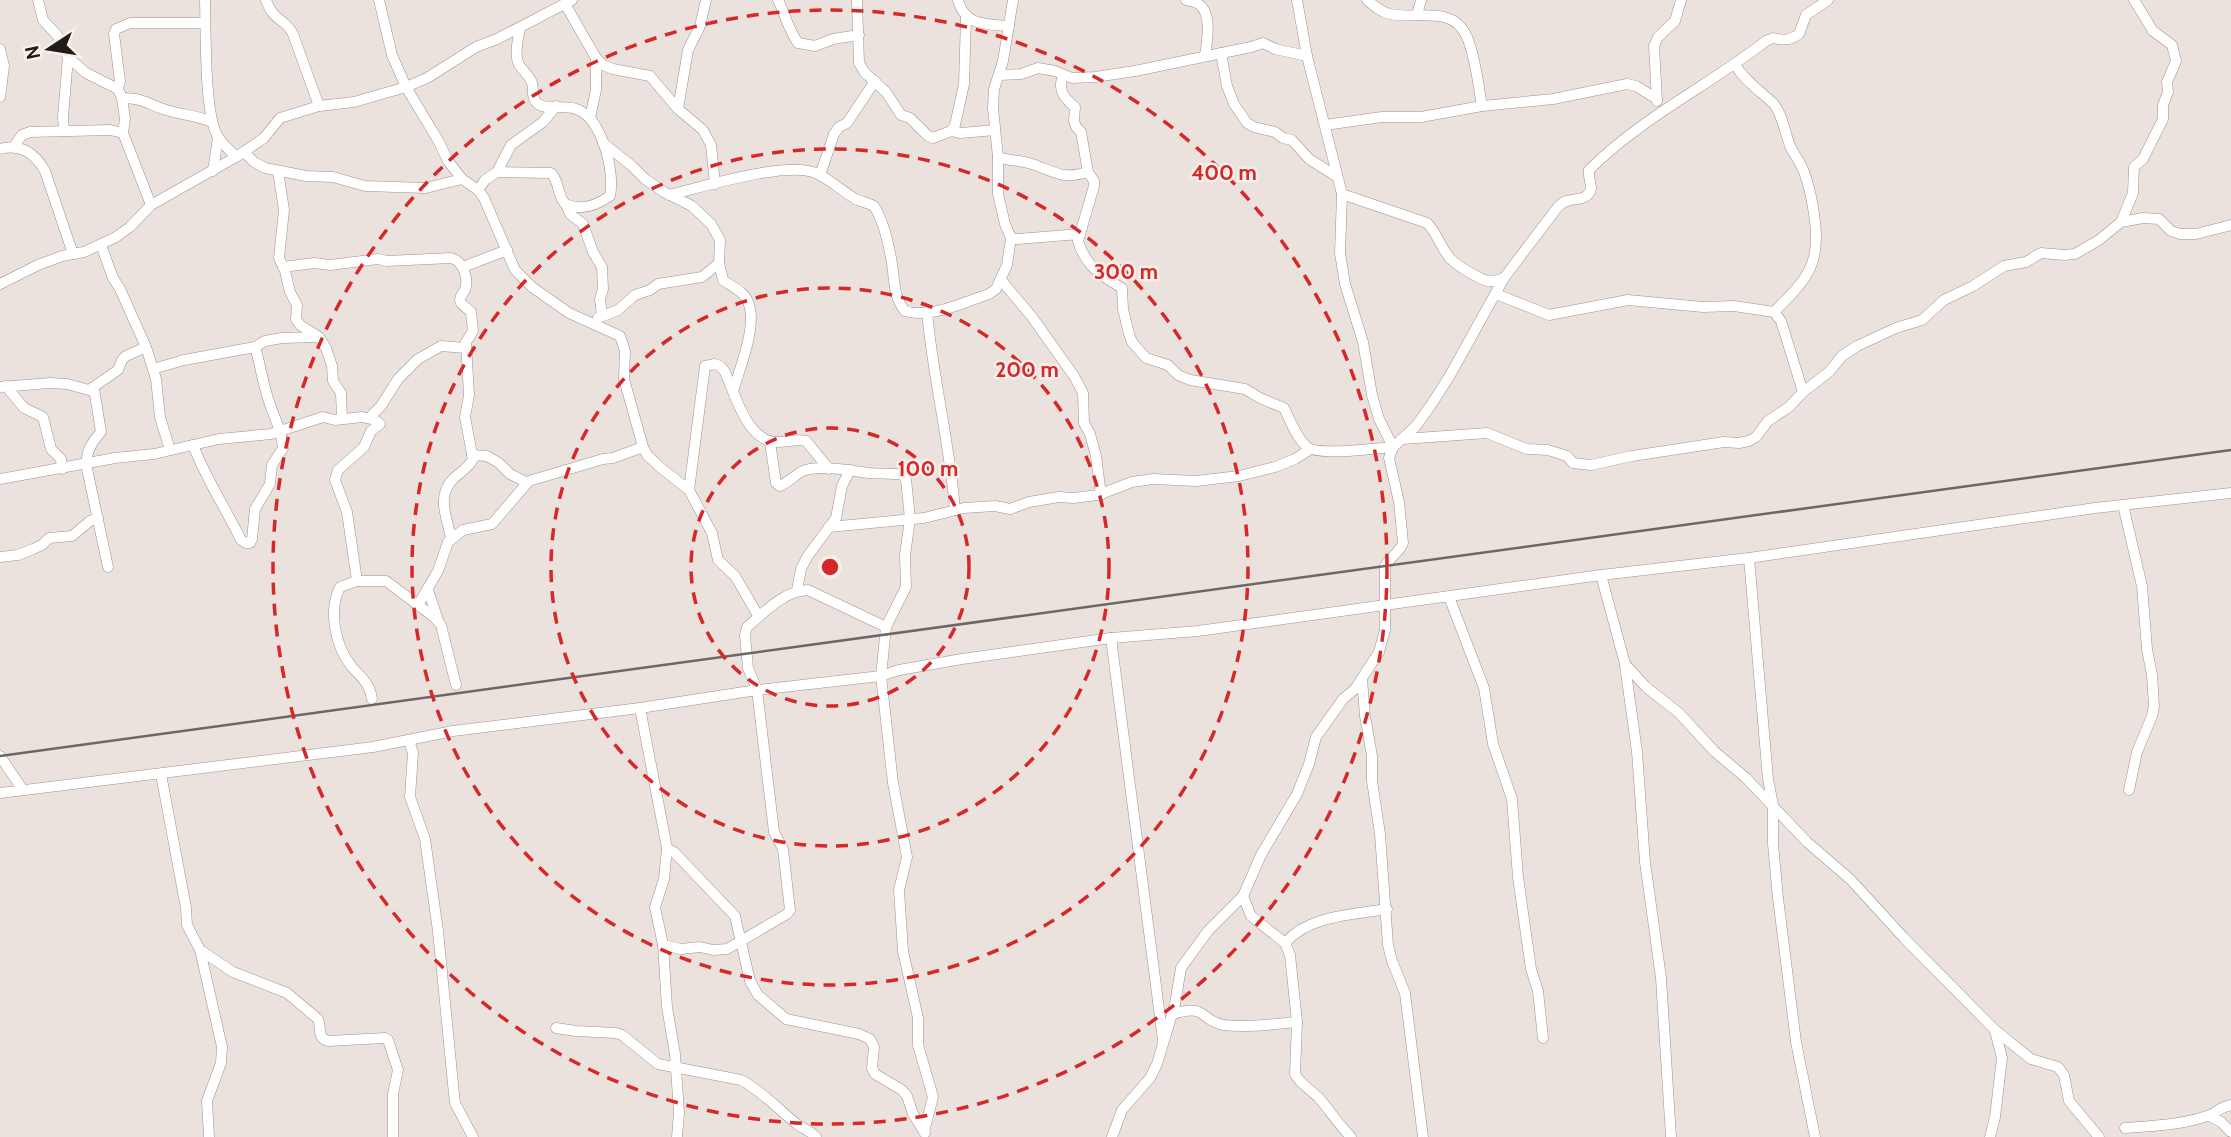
<svg xmlns="http://www.w3.org/2000/svg" width="2231" height="1137" font-family="Cabin,sans-serif">
  <style>
    .lines { fill: none; stroke-linecap: round; stroke-linejoin: round }
    .minor-casing { stroke: #9b938f; stroke-width: 11 }
    .minor { stroke: #fff; stroke-width: 10 }
    .rail { stroke: #6c6664; stroke-width: 2.5 }
    .ring { fill: none; stroke: #d62828; stroke-width: 3.5; stroke-dasharray: 12 9 }
    .centre { fill: #d62828; stroke: #f9efeb; stroke-width: 3.5 }
    .ring-label { font-size: 21px; text-anchor: middle; font-weight: bold; fill: #d62828; stroke: #f9efeb; stroke-width: 5; stroke-linejoin: round; paint-order: stroke }
  </style>
  <rect width="100%" height="100%" fill="#ebe2de"/>
  <g class="lines">
    <defs>
      <g id="minor">
        <path d="M38,0L43,20L57,35L68,57L86,73L118,89"/>
        <path d="M205,0C206,29 204,114 218,137C222,144 231,151 236,157"/>
        <path d="M266,0C274,23 284,17 293,34L319,106"/>
        <path d="M379,0L392,55L406,87L439,142L448,161L462,179L478,190L484,198L515,270L532,287L569,313L620,336L625,351L624,379L643,447L647,455L661,468L689,490L712,533L718,560L735,576L759,617"/>
        <path d="M778,0C785,14 788,29 798,43L815,46L833,39L859,35"/>
        <path d="M857,0L859,63L865,73L886,92L901,115L910,118L928,136L933,138L951,131L955,125L964,84L966,18"/>
        <path d="M958,0C965,26 985,24 1009,26"/>
        <path d="M1186,0C1189,1 1193,1 1197,3C1213,11 1207,41 1205,56"/>
        <path d="M1297,0L1307,56L1342,194L1427,223C1437,233 1440,246 1449,257C1454,264 1479,279 1488,281C1493,282 1499,280 1504,278"/>
        <path d="M1367,0C1374,6 1381,12 1390,14C1416,20 1453,4 1467,37C1476,59 1478,84 1482,106"/>
        <path d="M565,4L596,58L603,65L613,69L650,76L678,109L703,130L711,145L715,184"/>
        <path d="M1417,15L1421,0"/>
        <path d="M520,28C518,39 514,54 519,65C523,71 530,76 532,83C534,90 531,97 537,103C547,112 566,103 579,110C603,122 615,172 610,196C597,205 583,211 568,205"/>
        <path d="M0,49L4,66L0,97"/>
        <path d="M1221,53L1227,86L1234,104L1247,123L1254,127L1275,132L1283,138L1292,140L1309,159L1336,176"/>
        <path d="M1735,65C1745,81 1760,91 1773,103C1783,114 1785,135 1791,148C1795,156 1801,163 1804,172C1809,185 1812,200 1814,214C1822,264 1808,278 1774,312"/>
        <path d="M999,75L1021,74L1038,68L1055,71L1072,78L1095,77L1135,71L1251,47L1263,43L1275,49L1307,56"/>
        <path d="M1063,76C1057,90 1065,99 1075,107L1074,121L1076,127L1081,132L1088,172L1094,181V186L1078,241C1085,265 1101,276 1122,288L1123,309L1129,334L1132,342L1146,358L1168,365L1178,375L1190,380L1245,389L1260,398L1284,408C1290,420 1296,437 1306,446C1316,457 1377,448 1393,447L1379,419L1372,395L1363,342L1345,284L1340,253L1342,194"/>
        <path d="M122,98C144,98 147,104 166,110C181,115 197,115 212,122"/>
        <path d="M1657,101L1654,46L1658,37L1675,21L1681,0"/>
        <path d="M678,109L688,50L700,26L706,0"/>
        <path d="M590,118L596,90V58"/>
        <path d="M1325,125L1382,117H1421L1482,106L1553,99L1627,84L1636,86L1657,99"/>
        <path d="M64,131L63,117L68,57"/>
        <path d="M951,131L961,133L995,130"/>
        <path d="M603,143L632,166L645,179L664,192L692,206L711,224L720,240L719,263L723,280C732,287 744,291 748,302C758,324 740,368 733,391"/>
        <path d="M14,146L22,135L30,132L110,130L123,133"/>
        <path d="M0,149C21,144 34,152 45,171L73,254"/>
        <path d="M244,152L254,162L265,168L306,176L333,177L365,186L426,188L462,179"/>
        <path d="M998,157C1009,161 1021,160 1032,164C1056,172 1061,180 1088,172"/>
        <path d="M213,171L218,137"/>
        <path d="M278,171L284,210L279,258L285,271L290,292L297,305L296,319L300,325L319,337L326,348L332,366L333,381L341,393L342,419"/>
        <path d="M497,172L551,173C558,180 557,188 561,197C564,204 568,206 570,214L583,224L593,252L602,267L603,289L600,299L602,316"/>
        <path d="M820,175L834,134L839,127L847,123L875,81"/>
        <path d="M478,190L485,180L497,172L511,145L543,122L556,106"/>
        <path d="M669,195C702,187 783,162 813,172C828,177 840,190 854,198C860,202 867,202 874,206C883,220 888,241 891,258C895,277 892,295 905,311C931,319 964,302 989,294L996,289L1007,265L1011,238L1005,224L998,194V157L993,108L994,89L1003,61L1013,0"/>
        <path d="M151,205L123,133L125,119L122,98L118,89L120,81L114,34L116,29L130,23H205"/>
        <path d="M2121,222L2133,193L2134,167L2143,159L2163,119V105L2168,92L2167,82L2176,61L2172,45L2153,31L2134,0"/>
        <path d="M1011,238L1018,239L1080,234"/>
        <path d="M101,245L113,278L120,289L146,347L156,379L160,417L170,450"/>
        <path d="M283,267L314,263L330,265L378,259L387,261L451,258C463,261 469,278 465,290C463,293 460,296 460,300C460,305 468,308 471,312L473,331L466,342L469,395L465,417L473,459C469,468 460,472 453,479C436,497 447,517 451,538"/>
        <path d="M463,267L507,250"/>
        <path d="M1001,280L1032,317L1074,376L1083,393L1084,423L1090,434L1096,456L1101,495"/>
        <path d="M0,284L38,265L62,256L84,252L116,237L130,227L151,205L236,157L264,138L280,118L319,106L354,102L406,87L427,78L476,47L497,39L572,0"/>
        <path d="M1496,294L1549,315L1628,300L1703,307L1734,306L1774,312L1781,321L1803,392"/>
        <path d="M927,312C933,379 950,444 955,510"/>
        <path d="M598,318L618,310L635,295L650,290L658,284L702,277L719,263"/>
        <path d="M153,369L184,360L255,347L265,341L282,338L316,337"/>
        <path d="M6,386L24,408L43,417L51,449L61,459L62,469"/>
        <path d="M0,387L50,383L67,384L89,390L118,370L122,360L126,356L146,347"/>
        <path d="M94,389L101,432C92,442 87,450 86,464L108,567"/>
        <path d="M369,418L381,406L398,379L418,359L441,346L466,348"/>
        <path d="M1403,439L1487,433L1527,449L1548,450L1567,456L1573,463L1591,465L1632,456L1724,442L1739,443L1749,441L1756,437L1768,421L1789,407L1803,392L1829,372L1842,356L1857,346L1896,328L1922,320L1944,300L1973,286L2004,266L2026,262L2041,253L2064,255L2075,254L2099,240L2121,222L2143,218L2159,219L2171,231L2180,234H2196L2231,225"/>
        <path d="M770,442L776,483L780,486C789,482 796,474 803,471C819,464 852,471 869,473C880,474 892,473 903,475L906,479L910,519L905,555L906,587L886,627L881,676L893,783L907,857L899,890L903,951L918,1018V1045L933,1097L924,1132"/>
        <path d="M193,445C205,477 226,509 241,540L246,543H250L252,539L255,509L270,484L272,465L283,448C282,429 272,414 267,395C262,379 260,363 255,347"/>
        <path d="M472,455L487,456L499,463L510,474L522,480L525,484"/>
        <path d="M0,479L115,458L154,454L219,439L271,434L323,417L335,420L362,417L375,420L380,424L371,431L364,447L338,470L335,480L347,512L357,581"/>
        <path d="M689,490L705,366L715,364L720,366L725,372C735,394 746,438 774,442C785,443 798,438 806,441L829,469"/>
        <path d="M2123,505L2142,586L2147,649L2152,675L2154,706L2152,716L2137,752L2129,790"/>
        <path d="M829,527L924,518L964,508L995,506L1010,509L1029,502L1059,497L1073,498L1098,495L1132,482L1153,479L1196,481L1239,476L1275,467L1295,459L1309,450"/>
        <path d="M0,557L18,555L33,549L42,545L49,538L72,536L90,521L98,518"/>
        <path d="M1749,558L1768,779L1773,805V844L1778,898L1796,1042L1815,1137"/>
        <path d="M1601,575L1625,664L1646,687L1679,713L1714,751L1746,778L1807,842L1851,880L1904,938L1995,1030L2031,1059L2058,1067L2064,1075L2069,1101L2099,1137"/>
        <path d="M428,590L438,620"/>
        <path d="M797,590L801,569L807,557L836,518L842,486L850,470"/>
        <path d="M1449,597L1484,688L1493,744L1512,799L1518,877L1525,927L1531,969L1538,991L1543,1038"/>
        <path d="M418,605L438,571L448,542L463,530L492,524L529,481L603,459L613,458L643,447"/>
        <path d="M1111,638L1163,1040"/>
        <path d="M1625,665L1637,752L1645,862L1661,978L1671,1137"/>
        <path d="M1362,679L1365,716L1372,756V781L1380,834L1388,945L1392,961L1405,993L1423,1137"/>
        <path d="M372,699C370,684 362,678 352,667C335,646 328,611 340,587L357,581H386L434,617L441,625L456,685"/>
        <path d="M640,708L667,848L664,879L655,907L663,945L667,1007L675,1054L679,1113L677,1137"/>
        <path d="M409,740L413,753L410,797L425,839L438,931L454,1094L455,1103L473,1137"/>
        <path d="M0,756L23,790"/>
        <path d="M161,774L186,908L187,925L200,950L222,1047L221,1063L207,1101L209,1137"/>
        <path d="M0,793L373,747L453,731L640,708L757,690L881,676L899,670L962,659L1111,638L1198,631L1601,575L1749,558L2095,508L2231,493"/>
        <path d="M667,848L674,852L735,916L750,981L758,995L786,1019L859,1034L870,1039L874,1047L872,1068L875,1074L902,1090L907,1096L913,1114L925,1133"/>
        <path d="M1243,896L1251,916L1285,943L1290,955L1297,1022L1295,1074C1300,1084 1311,1090 1319,1098C1330,1111 1339,1125 1351,1137"/>
        <path d="M1285,943C1309,915 1352,915 1387,909"/>
        <path d="M663,945L681,949L700,947L713,950L727,949L787,914L790,910L783,849L774,832L757,690L748,668L745,635L747,627C765,612 783,591 808,590L886,627"/>
        <path d="M200,950L233,972L287,993L318,1019C322,1028 316,1037 328,1041L385,1038L388,1040L398,1070L393,1094V1137"/>
        <path d="M1173,1014C1209,1003 1199,1021 1224,1025C1248,1028 1273,1024 1297,1022"/>
        <path d="M556,1028L576,1031L616,1033L622,1035L658,1064L741,1080C762,1091 779,1110 798,1125C804,1129 811,1131 816,1137"/>
        <path d="M2210,1116L2221,1122L2231,1132"/>
        <path d="M2125,1128C2152,1126 2181,1125 2207,1116C2217,1113 2217,1108 2231,1105"/>
        <path d="M1112,1137L1122,1110L1150,1078L1157,1064L1175,1004L1181,968L1208,931L1243,896L1261,855L1297,794L1309,764L1316,737L1343,699L1355,689L1379,652L1385,630V566C1390,557 1400,552 1403,543L1399,502L1389,458L1393,447L1416,426L1431,405L1449,377L1504,278L1557,208C1560,205 1562,202 1567,201C1575,198 1589,201 1591,188C1591,182 1588,177 1589,170C1641,118 1708,86 1766,41L1773,38C1784,41 1790,40 1799,34L1806,15L1828,0"/>
        <path d="M1990,1137L1995,1117L2002,1058L1995,1031"/>
      </g>
    </defs>
    <!-- minor casing -->
    <use href="#minor" class="minor-casing"/>
    <!-- minor -->
    <use href="#minor" class="minor"/>
    <!-- rail -->
    <path class="rail" d="M0,756L2231,450"/>
  </g>
  <!-- distance rings -->
  <g class="ring">
    <circle cx="830" cy="567" r="139"/>
    <circle cx="830" cy="567" r="279"/>
    <circle cx="830" cy="567" r="418"/>
    <circle cx="830" cy="567" r="557"/>
  </g>
  <circle cx="830" cy="567" r="10" class="centre"/>
  <g class="ring-label">
    <text x="1224" y="180">400 m</text>
    <text x="1126" y="279">300 m</text>
    <text x="1027" y="377">200 m</text>
    <text x="928" y="476">100 m</text>
  </g>
  <!-- north arrow -->
  <g transform="translate(49 49) rotate(258)" stroke="#f9efeb" stroke-width="5" paint-order="stroke">
  <path d="M0-5L12 26L0 18L-12 26Z" fill="#1e1b19"/>
  <text y="-10" font-size="19" font-weight="bold" text-anchor="middle" fill="#1e1b19">N</text>
  </g>
</svg>
